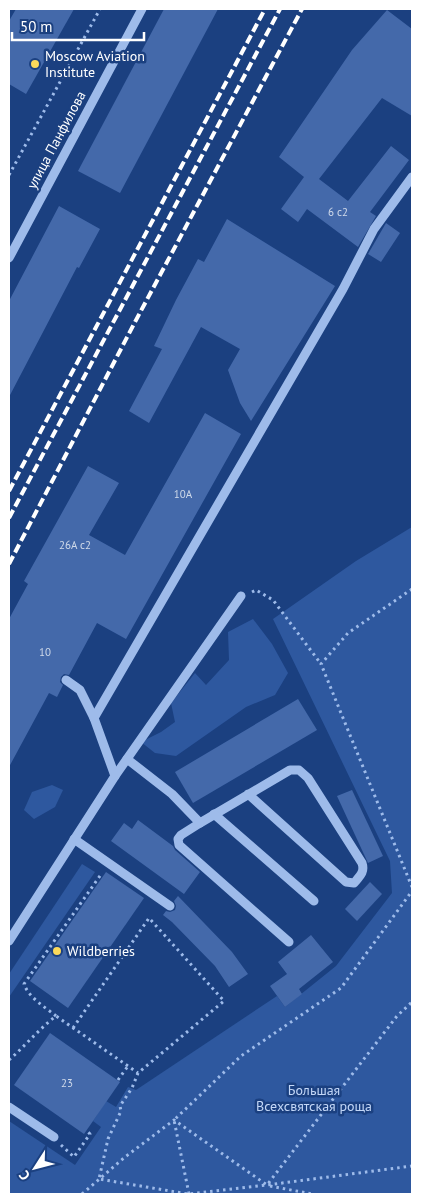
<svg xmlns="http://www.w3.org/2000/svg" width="421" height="1203" font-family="'PT Sans',sans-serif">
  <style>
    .green { fill: #2e589f }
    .building { fill: #4469aa }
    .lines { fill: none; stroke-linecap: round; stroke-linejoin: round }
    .path { stroke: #9ebbea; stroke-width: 3; stroke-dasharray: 2.5 4; stroke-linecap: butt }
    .minor { stroke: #9ebbea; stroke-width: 9 }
    .rail { stroke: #fff; stroke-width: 4; stroke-dasharray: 9 4; stroke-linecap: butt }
    .poi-dot { fill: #fbd95b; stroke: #1b4080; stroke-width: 2 }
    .labels { text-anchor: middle; stroke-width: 5; stroke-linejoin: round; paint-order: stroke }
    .number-label { font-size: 11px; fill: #d0daea }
    .poi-label { font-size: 14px; fill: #fff; stroke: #1b4080; text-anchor: start }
    .street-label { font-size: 14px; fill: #fff; stroke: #1b4080 }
    .park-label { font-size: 14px; fill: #c3d7f7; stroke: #1b4080 }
  </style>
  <rect width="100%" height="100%" fill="#1b4080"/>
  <!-- green -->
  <g class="green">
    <path d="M412,527V1194H9V1121L75,1165L101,1127L93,1121L106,1101L116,1107L128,1087L136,1090L277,996L285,1007L336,966L392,893L390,861L273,619L356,561Z"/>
    <path d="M253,619L272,644L288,673L275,695L246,707L176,756L155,753L141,742L161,732L175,722L171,703L195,673L206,685L229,660L228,632Z"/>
    <path d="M52,785L63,790L55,807L34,819L24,810L32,792Z"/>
    <path d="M82,864L95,872L9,997V974Z"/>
  </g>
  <!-- building -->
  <g class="building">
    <path d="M16,9H74L26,94L9,84V21Z"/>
    <path d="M164,9H218L120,193L78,171Z"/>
    <path d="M387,10L412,29V116L382,98L319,179L348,201L391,146L409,160L370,212L376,216L358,247L307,209L298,222L281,209L304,177L279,157L352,50Z"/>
    <path d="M59,206L100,229L79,268L77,267L9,397V301Z"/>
    <path d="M227,219L335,286L251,421L240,403L228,370L240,349L201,327L149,423L129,411L162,349L154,346L176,300L198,259L204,262Z"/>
    <path d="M386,223L400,233L381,262L368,254Z"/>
    <path d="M205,413L241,434L126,639L97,623L69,675L64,674L61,677L60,682L63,685L57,697L49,693L9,767V619L28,584L24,581L88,466L119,483L89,535L125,555Z"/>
    <path d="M298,699L317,730L193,803L175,772Z"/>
    <path d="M352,790L383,856L368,863L337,796Z"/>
    <path d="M138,820L173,846L175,850L200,872L184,894L111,841L124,823L132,829Z"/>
    <path d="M106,872L144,898L68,1008L30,981Z"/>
    <path d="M370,882L382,894L357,921L345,909Z"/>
    <path d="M178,896L232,952L248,974L229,987L215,966L172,922L163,915L166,911L170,912L175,910L176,906L174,901Z"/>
    <path d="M311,935L333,962L299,989L302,994L285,1007L270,986L287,974L278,962Z"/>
    <path d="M50,1033L120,1082L84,1134L14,1085Z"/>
  </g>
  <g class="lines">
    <!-- path -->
    <g class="path">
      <path d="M9,175L100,9"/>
      <path d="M412,589L348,633L321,664L412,887"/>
      <path d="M252,592L256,590L273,600L321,664"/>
      <path d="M56,1016C45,1007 29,998 24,984L102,873"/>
      <path d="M73,1028L149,918L224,1001L138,1073L132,1088L120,1106L121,1111L108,1139L99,1179L188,1194L267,1185L412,1166"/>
      <path d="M9,1060C25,1046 39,1029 56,1016L138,1073"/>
      <path d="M118,1080L128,1066"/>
      <path d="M61,1145L74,1157L90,1134L86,1130"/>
      <path d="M270,1186L312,1194"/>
      <path d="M82,1194L125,1157L174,1120L267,1185L397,1016L412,1002"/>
      <path d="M189,1194L174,1120L241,1056L341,988L412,891"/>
    </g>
    <!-- minor -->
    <g class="minor">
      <path d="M9,258L142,9"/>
      <path d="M66,680L80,690L94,718L115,776"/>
      <path d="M94,718L343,289L374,229L412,177"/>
      <path d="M127,759L172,794L200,823L290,770H299L308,778L362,863C365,872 360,876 354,883L346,882L248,794"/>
      <path d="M214,814L314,901"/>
      <path d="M200,823L181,835L178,839L179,845L289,942"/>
      <path d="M74,839L170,906"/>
      <path d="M9,941L115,776L241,596"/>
      <path d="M9,1107L54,1137"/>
    </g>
    <!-- rail -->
    <g class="rail">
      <path d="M9,491L265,9"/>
      <path d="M9,518L280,9"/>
      <path d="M9,564L135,322L302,9"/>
    </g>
  </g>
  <!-- markers -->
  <g class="poi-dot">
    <circle cx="35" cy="64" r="5"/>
    <circle cx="57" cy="951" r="5"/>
  </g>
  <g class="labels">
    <!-- number labels -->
    <g class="number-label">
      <text x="338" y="216">6 с2</text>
      <text x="183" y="498">10А</text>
      <text x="75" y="549">26А с2</text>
      <text x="45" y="656">10</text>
      <text x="67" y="1087">23</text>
    </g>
    <!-- poi labels -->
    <g class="poi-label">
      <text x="45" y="61">Moscow Aviation<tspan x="45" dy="16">Institute</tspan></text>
      <text x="67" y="956">Wildberries</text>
    </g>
    <!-- street labels -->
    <g class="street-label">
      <text transform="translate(56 140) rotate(-62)" y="5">улица Панфилова</text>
    </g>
    <!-- park labels -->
    <g class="park-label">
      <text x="314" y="1095">Большая<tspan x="314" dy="16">Всехсвятская роща</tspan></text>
    </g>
  </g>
  <!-- border -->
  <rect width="421" height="1203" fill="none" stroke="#ffffff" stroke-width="20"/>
  <!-- north arrow -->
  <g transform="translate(35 1168) rotate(234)" stroke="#1b4080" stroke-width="4" paint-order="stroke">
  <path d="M0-4L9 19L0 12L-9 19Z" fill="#ffffff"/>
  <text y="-8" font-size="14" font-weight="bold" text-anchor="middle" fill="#ffffff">С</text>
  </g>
  <!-- scale -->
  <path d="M12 32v8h132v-8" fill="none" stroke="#ffffff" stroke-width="2.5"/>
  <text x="20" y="32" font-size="15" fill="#ffffff" stroke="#1b4080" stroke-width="4" paint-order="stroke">50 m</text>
</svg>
